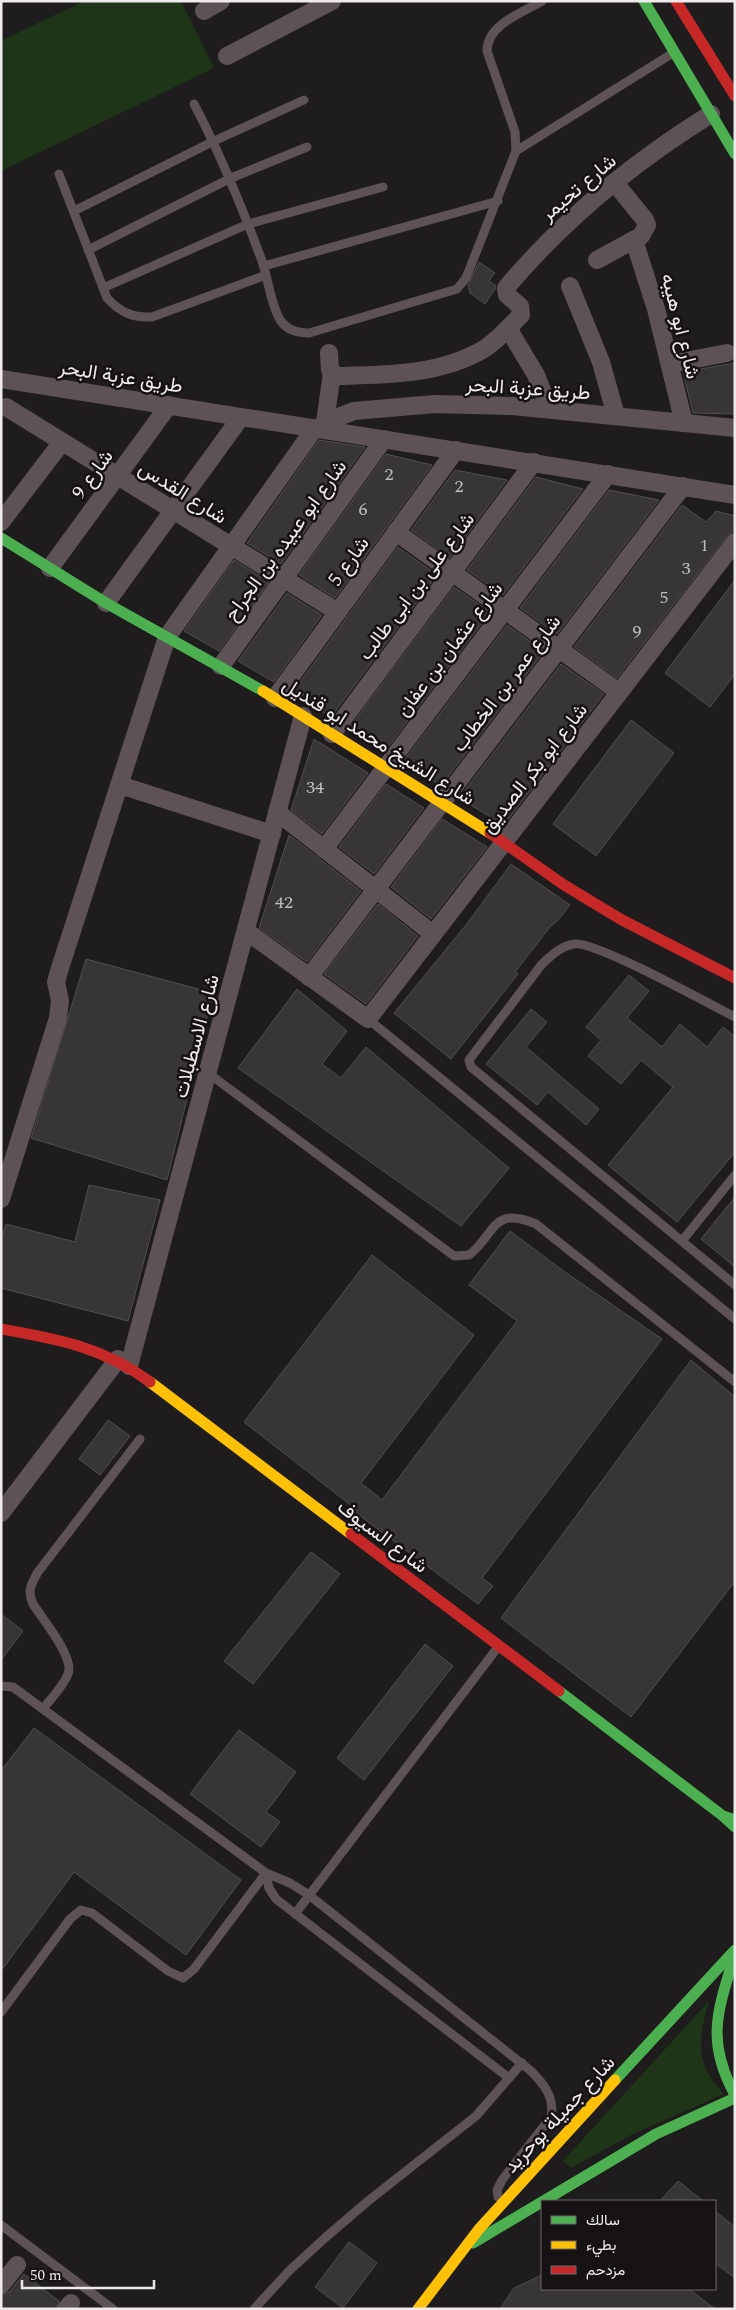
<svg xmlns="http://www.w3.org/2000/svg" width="736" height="2310" font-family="Spectral,Vazirmatn,serif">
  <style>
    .green { fill: #1e3617 }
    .building { fill: #373536; stroke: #504e4f }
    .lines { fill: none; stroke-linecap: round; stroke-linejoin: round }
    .lane { stroke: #5d5357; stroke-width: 9 }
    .street { stroke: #5d5357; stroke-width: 18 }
    .fast { stroke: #4caf50; stroke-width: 11 }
    .slow { stroke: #ffc107; stroke-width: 11 }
    .jam { stroke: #c62828; stroke-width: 11 }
    .labels { text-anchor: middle; stroke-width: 5; stroke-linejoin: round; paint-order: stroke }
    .number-label { font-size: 18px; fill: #c1bebe }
    .street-label { font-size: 20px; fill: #efebec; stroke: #161213 }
  </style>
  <rect width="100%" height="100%" fill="#1e1c1d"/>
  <!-- green -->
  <g class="green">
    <path d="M84,1H181L214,68L1,171V41Z"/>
    <path d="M709,2001C698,2040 694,2062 724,2094L631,2135L571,2168L563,2161Z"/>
  </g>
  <!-- building -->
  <g class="building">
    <path d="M479,262L495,273L489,281L496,286L495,289L485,304L470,293L468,285Z"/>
    <path d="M735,363V414L693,413L683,372Z"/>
    <path d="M319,440L365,447L281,564L247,543Z"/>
    <path d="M386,454L432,465L335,598L299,575Z"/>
    <path d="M455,470L507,480L450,558L411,530Z"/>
    <path d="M536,477L583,489L503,595L467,570Z"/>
    <path d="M609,490L659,500L557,634L520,608Z"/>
    <path d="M682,505L706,522L716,511L735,516V529L727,536L617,678L574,647Z"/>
    <path d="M398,547L437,575L331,717L292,693Z"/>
    <path d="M234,560L269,582L219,651L184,631Z"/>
    <path d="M735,580V674L710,707L665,673Z"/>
    <path d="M454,587L490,612L385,751L349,728Z"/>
    <path d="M287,593L322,615L274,682L238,661Z"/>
    <path d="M507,625L544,651L441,786L403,762Z"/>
    <path d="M561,664L604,694L504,825L459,798Z"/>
    <path d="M631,720L674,753L596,856L553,824Z"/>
    <path d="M314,739L368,773L322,834L291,810Z"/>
    <path d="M386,784L424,808L374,874L339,847Z"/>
    <path d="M442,819L487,847L431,919L391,887Z"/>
    <path d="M289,835L361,891L307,962L259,928Z"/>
    <path d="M511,864L570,905L559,919L550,927L515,972L518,974L451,1059L394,1013L466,925Z"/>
    <path d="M378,904L418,936L366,1004L324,974Z"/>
    <path d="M86,959L213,993L167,1180L31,1138Z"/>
    <path d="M629,975L649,991L627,1018L662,1047L680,1024L707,1047L723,1027L735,1037V1152L677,1222L608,1165L673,1087L641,1060L621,1084L588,1056L601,1040L586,1027Z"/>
    <path d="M297,989L347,1031L322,1064L341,1078L366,1047L509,1168L461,1226L238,1068Z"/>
    <path d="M531,1009L547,1022L526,1047L599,1109L586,1125L548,1092L537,1105L486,1064Z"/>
    <path d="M89,1185L160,1200L128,1321L1,1288V1241L6,1224L75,1242Z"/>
    <path d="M735,1197V1267L701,1239Z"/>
    <path d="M510,1231L565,1272L662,1339L482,1578L493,1586L478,1604L355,1512L357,1510L244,1422L372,1255L474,1335L361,1483L382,1500L517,1321L469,1285Z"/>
    <path d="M691,1360L735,1397V1581L631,1717L501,1618Z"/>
    <path d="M108,1420L130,1436L100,1475L79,1459Z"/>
    <path d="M311,1552L340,1574L253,1684L224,1661Z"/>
    <path d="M1,1614L23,1631L1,1660Z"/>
    <path d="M425,1644L453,1666L364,1780L337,1758Z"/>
    <path d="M34,1728L241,1880L186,1955L74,1872L1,1971V1771Z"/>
    <path d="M239,1730L296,1772L266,1812L280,1822L261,1847L190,1794Z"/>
    <path d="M678,2181L703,2201H660Z"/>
    <path d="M715,2211L735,2227V2278L715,2263Z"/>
    <path d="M349,2242L377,2263L343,2308L315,2287Z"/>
    <path d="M24,2274L59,2301L56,2309H1V2295L9,2292Z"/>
    <path d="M542,2275V2289H689L715,2309H500L514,2288Z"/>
  </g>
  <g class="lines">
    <!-- lane -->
    <g class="lane">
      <path d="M194,104C221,155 242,207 262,261C268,279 270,299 278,316C284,329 295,333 309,333L457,289L466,278L516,151L515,132L487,51C487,25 521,13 542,1"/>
      <path d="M516,151L673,53"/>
      <path d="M59,174L107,298C120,312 132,318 152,317L266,275"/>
      <path d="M74,211L214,141L304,100"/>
      <path d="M88,250L231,178L307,147"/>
      <path d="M264,266L498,201"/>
      <path d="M103,288L248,224L383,187"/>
      <path d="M735,1017C709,1004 596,941 574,944C561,946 552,955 542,964L469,1060L471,1067L735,1285"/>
      <path d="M368,1019L735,1319"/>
      <path d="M208,1073L454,1256L469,1255C496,1234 492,1205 536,1224L735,1382"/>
      <path d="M682,1241L735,1175"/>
      <path d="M1,1686L13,1687L266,1873L290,1883L309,1895L531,2071C544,2084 555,2098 551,2117L502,2180L497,2190L498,2197"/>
      <path d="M43,1709C51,1698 63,1687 68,1674C75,1658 42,1618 33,1604C27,1591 31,1584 38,1572L140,1439"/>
      <path d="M266,1873L269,1888L276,1899L509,2078"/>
      <path d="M295,1914L498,1647"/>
      <path d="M1,2012L70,1919L81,1910L92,1913L168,1971L183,1978L194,1969L266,1873"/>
      <path d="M1,2225L113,2309"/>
      <path d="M254,2309L290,2270L326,2237L368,2201L476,2116L522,2063"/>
    </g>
    <!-- street -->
    <g class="street">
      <path d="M204,11L221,1"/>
      <path d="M227,56L332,1"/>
      <path d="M634,240L656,309L684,423"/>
      <path d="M597,260L641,236L647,225L645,220L615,183"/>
      <path d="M570,286L601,362L616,416"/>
      <path d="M508,328L536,375L549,409"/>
      <path d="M329,353L330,370L337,376C387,375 440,375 484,349C498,340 510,326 521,315L520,306L507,295L506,288C564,219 635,161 711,114"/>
      <path d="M670,364L727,353"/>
      <path d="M1,379L735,495"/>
      <path d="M6,407L338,612"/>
      <path d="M324,429L336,418L354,411L435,404L512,406L735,428"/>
      <path d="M324,429L332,373"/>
      <path d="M1,522L62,442"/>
      <path d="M396,532L619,692"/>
      <path d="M50,568L169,405"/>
      <path d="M106,603L241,417"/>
      <path d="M221,666L384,439"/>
      <path d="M275,698L456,450"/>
      <path d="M332,734L534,462"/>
      <path d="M120,785L272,834"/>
      <path d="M277,812L433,934"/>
      <path d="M324,849L608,474"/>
      <path d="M246,931L368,1019L735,542"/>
      <path d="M309,977L683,486"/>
      <path d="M1,1199L58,1018L60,1001L56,982L60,968L167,637L315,428"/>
      <path d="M129,1366L303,716"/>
      <path d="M1,1513L118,1359"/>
      <path d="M1,2285L17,2265"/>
      <path d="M66,2309L71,2303"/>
    </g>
    <!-- fast -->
    <g class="fast">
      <path d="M644,1L735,154"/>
      <path d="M1,538L106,603L263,691"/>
      <path d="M559,1691L723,1816L735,1820"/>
      <path d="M723,1816L735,1827"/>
      <path d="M735,1954C718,2010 705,2040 735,2095"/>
      <path d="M615,2080L735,1950"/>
      <path d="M473,2243L656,2134L735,2098"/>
    </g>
    <!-- slow -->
    <g class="slow">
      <path d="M263,691L490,833"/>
      <path d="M150,1382L351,1534"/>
      <path d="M418,2309L479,2229L615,2080"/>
    </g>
    <!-- jam -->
    <g class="jam">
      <path d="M676,1L735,96"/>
      <path d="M490,833L564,885L622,920L735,978"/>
      <path d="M1,1329C57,1339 104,1347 150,1382"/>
      <path d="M351,1534L559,1691"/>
    </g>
  </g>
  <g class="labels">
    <!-- number labels -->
    <g class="number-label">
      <text x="389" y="480">2</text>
      <text x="459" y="492">2</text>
      <text x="363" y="515">6</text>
      <text x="704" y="551">1</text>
      <text x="686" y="574">3</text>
      <text x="664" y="603">5</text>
      <text x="637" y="637">9</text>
      <text x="315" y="793">34</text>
      <text x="284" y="908">42</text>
    </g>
    <!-- street labels -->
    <g class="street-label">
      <text transform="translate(578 187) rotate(-40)" y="7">شارع تحيمر</text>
      <text transform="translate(681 326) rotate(76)" y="7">شارع ابو هيبه</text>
      <text transform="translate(121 376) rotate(9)" y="7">طريق عزبة البحر</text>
      <text transform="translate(528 388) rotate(4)" y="7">طريق عزبة البحر</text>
      <text transform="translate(92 474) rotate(-54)" y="7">شارع 9</text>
      <text transform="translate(183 492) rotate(32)" y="7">شارع القدس</text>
      <text transform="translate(285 540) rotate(-54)" y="7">شارع ابو عبيده بن الجراح</text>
      <text transform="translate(348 561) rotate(-54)" y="7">شارع 5</text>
      <text transform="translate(416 586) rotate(-53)" y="7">شارع على بن ابى طالب</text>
      <text transform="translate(449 649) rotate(-53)" y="7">شارع عثمان بن عفان</text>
      <text transform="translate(506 683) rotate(-53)" y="7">شارع عمر بن الخطاب</text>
      <text transform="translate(379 741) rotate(32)" y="7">شارع الشيخ محمد ابو قنديل</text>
      <text transform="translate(534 768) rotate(-52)" y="7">شارع ابو بكر الصديق</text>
      <text transform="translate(196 1036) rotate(-75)" y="7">شارع الاسطبلات</text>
      <text transform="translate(383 1536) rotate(37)" y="7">شارع السيوف</text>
      <text transform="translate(559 2114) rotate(-47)" y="7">شارع جميلة بوحريد</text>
    </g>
  </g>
  <!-- border -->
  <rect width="736" height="2310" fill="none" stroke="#efebec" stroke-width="5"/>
  <!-- legend -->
  <rect x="541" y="2200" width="175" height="90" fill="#161213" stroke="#6d696a"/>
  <rect x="551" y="2216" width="25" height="8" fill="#4caf50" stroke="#6d696a"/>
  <text x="586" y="2225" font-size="15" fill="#efebec">سالك</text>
  <rect x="551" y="2241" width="25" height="8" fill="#ffc107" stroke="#6d696a"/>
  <text x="586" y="2250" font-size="15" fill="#efebec">بطيء</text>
  <rect x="551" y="2266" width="25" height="8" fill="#c62828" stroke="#6d696a"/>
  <text x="586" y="2275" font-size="15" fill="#efebec">مزدحم</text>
  <!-- scale -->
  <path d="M22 2280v8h132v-8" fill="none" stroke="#efebec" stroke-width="2.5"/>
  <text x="30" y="2280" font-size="15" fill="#efebec" stroke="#161213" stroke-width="4" paint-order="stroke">50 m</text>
</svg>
